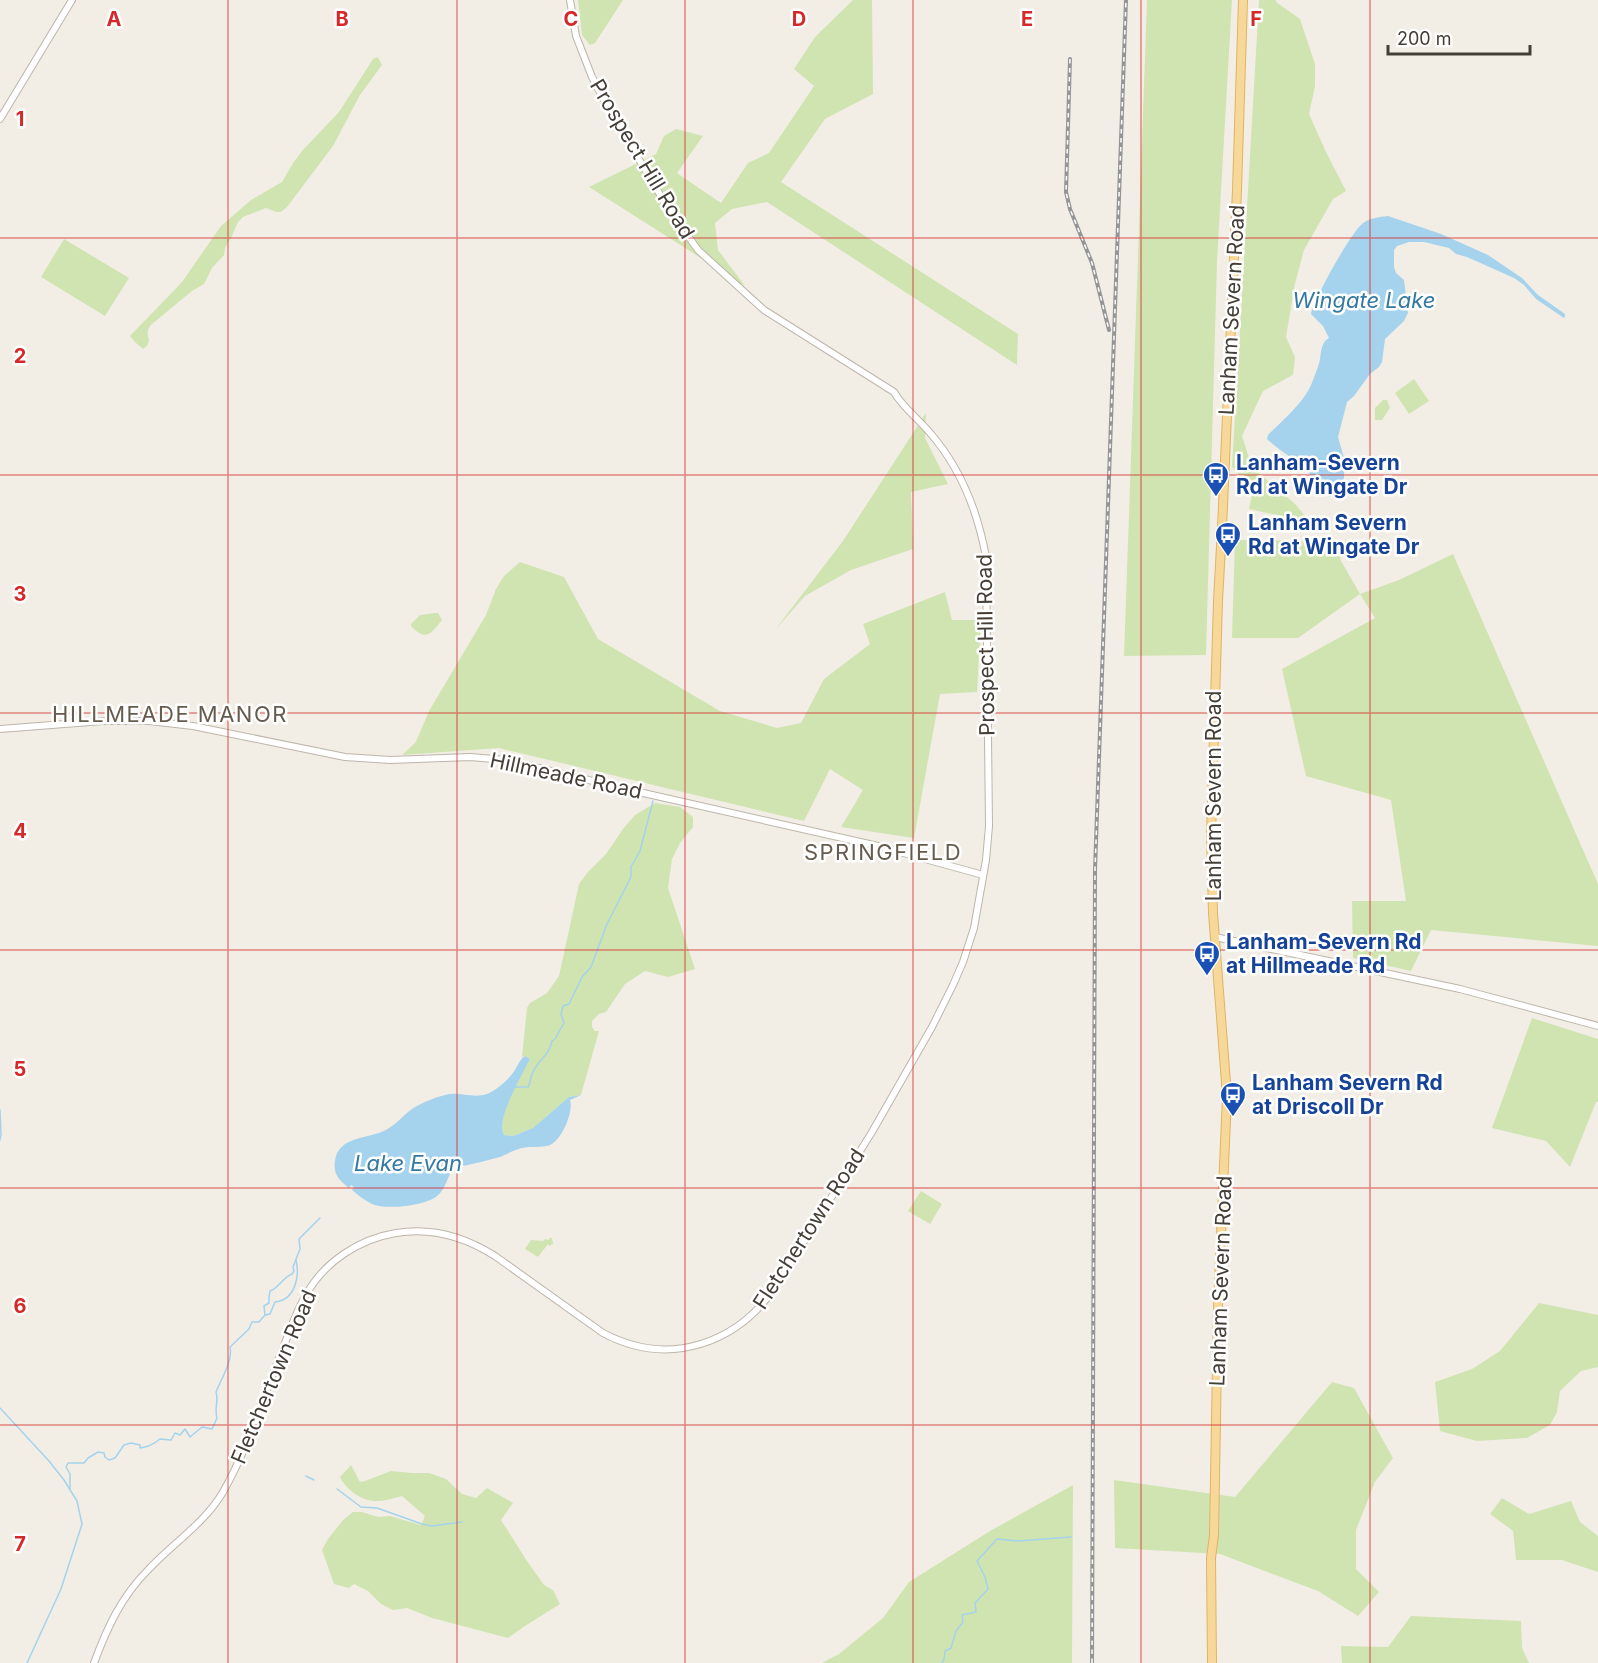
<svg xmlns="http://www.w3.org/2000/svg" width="1598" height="1663" font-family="Inter,sans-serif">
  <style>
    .green { fill: #d0e4b1 }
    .water { fill: #a5d2ec }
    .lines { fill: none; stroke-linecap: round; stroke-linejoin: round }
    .stream { stroke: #a5d2ec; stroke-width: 1.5 }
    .minor-casing { stroke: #bdb5a9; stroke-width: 8 }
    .major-casing { stroke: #ddb469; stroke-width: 10 }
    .minor { stroke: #fff; stroke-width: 6 }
    .major { stroke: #f8d898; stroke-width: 8 }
    .rail-casing { stroke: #959595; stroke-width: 4 }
    .rail { stroke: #fff; stroke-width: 1.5; stroke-dasharray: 4.5; stroke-linecap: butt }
    .grid { fill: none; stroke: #d62828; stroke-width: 1.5; stroke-opacity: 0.55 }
    .labels { text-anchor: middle; stroke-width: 5; stroke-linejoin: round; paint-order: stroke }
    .street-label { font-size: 21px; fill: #443e36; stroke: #fff }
    .transit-label { font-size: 21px; font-weight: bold; fill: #164399; stroke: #fff; text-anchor: start }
    .water-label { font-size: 22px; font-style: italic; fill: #3379a2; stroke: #fff }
    .neighbourhood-label { font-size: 22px; letter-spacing: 1.5px; fill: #665b4d; stroke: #fff }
    .grid-label { font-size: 20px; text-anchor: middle; font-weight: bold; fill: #d62828; stroke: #fff; stroke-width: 5; stroke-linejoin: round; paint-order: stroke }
  </style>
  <rect width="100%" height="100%" fill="#f2eee6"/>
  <!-- green -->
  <g class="green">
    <path d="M578,0H623L595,43L590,45L582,35Z"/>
    <path d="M853,0H872L873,94L825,119L781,182L1018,334L1017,365L767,202L732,209L715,223L718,250L745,286L589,187L656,154L664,136L676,129L703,136L677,173L721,203L748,163L769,153L814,86L794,69L815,37Z"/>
    <path d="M1147,0H1232L1217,262L1206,655L1124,656Z"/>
    <path d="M1259,0H1276V2L1300,19L1315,64V86L1309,114L1326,152L1346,191L1333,199L1304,250L1295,284L1286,337L1295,357L1293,375L1263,391L1242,436L1252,467L1295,504L1310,522L1249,509L1253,491L1232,467Z"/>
    <path d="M377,57L379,59L382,65L360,95L333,146L287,207L281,212H276L266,208L243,217L238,222L231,238L225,248L224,255L212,268L204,284L192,291L152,324C147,329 147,333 149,340L147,346L143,349L136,343L130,336L182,282L221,226L251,200L282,182L293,163L302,151L339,112L373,59Z"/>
    <path d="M64,239L129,278L105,316L41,277Z"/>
    <path d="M1414,379L1429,401L1409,414L1395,393Z"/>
    <path d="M1383,400H1387L1390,408L1382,420H1375V408Z"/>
    <path d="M926,413L925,438L948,484L911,492L913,549L851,570L805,596L775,630L843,541Z"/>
    <path d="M1235,540L1346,541L1340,559L1360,594L1399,580L1453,554L1598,884V946L1431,930L1411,971L1353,958L1352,901H1406L1391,800L1306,776L1282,669L1375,618L1360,594L1298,638H1232Z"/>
    <path d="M520,562L564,577L598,639L720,711L777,728L801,723L824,679L870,644L863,624L945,592L952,620H981L977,692L940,694L914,838L841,827L863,790L830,769L804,821L499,748L402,755L415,743L418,737L429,711L486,615L496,589L504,576Z"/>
    <path d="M435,613H438L442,620C431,634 426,642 411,626V624L420,615Z"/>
    <path d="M655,803L680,807L693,817V827L680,843L672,859L668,888L695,969L668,977L645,971L625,984L606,1012L599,1014L592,1021V1027L595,1031H599L581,1095L569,1097L533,1128L513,1136L504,1135C495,1119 521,1075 530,1059L525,1056L522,1057L527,1008L530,1003L547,993L559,976L579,884L588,872L606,854L623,829L635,815Z"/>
    <path d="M1532,1018L1598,1039V1102H1596L1570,1167L1546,1141L1492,1128Z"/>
    <path d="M921,1191L942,1204L930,1224L908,1211Z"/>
    <path d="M549,1238H552L553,1244L549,1246L548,1244L538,1257L525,1249L531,1240L543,1241L545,1239L549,1240Z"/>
    <path d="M1539,1303L1598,1315V1367L1581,1371L1560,1391L1557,1412L1550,1425L1527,1438L1477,1441L1440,1431L1435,1382L1472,1369L1500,1351Z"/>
    <path d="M1332,1382L1354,1388L1393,1458L1375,1482L1356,1530V1569L1379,1592L1358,1616L1318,1591L1220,1554L1115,1548L1114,1480L1235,1497Z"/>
    <path d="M351,1465L360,1482L365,1481L391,1471L412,1473H429L446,1479L462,1494L476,1498L487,1488L513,1503L501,1520L527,1561L544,1585L553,1590L560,1604L525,1626L508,1638L432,1618L407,1608L393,1610L381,1604L368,1591L354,1584L349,1588L334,1584L322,1550L328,1539L343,1520L353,1512H362L378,1517L390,1516L421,1525L425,1516L402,1496C394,1498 386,1501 378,1501C363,1502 346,1490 340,1477Z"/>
    <path d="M1073,1485L1072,1663H822L839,1654L883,1618L909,1582L990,1531Z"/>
    <path d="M1502,1498L1529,1514L1571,1501L1580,1522L1598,1536V1572L1562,1560H1516L1513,1531L1490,1514Z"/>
    <path d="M1411,1616L1521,1621L1522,1648L1529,1663H1342L1341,1646L1388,1647Z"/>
  </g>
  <!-- water -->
  <g class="water">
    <path d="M1388,216L1441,234L1488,255L1522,278L1538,295L1565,314V316L1564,318L1536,299L1524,285L1514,278L1467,257L1456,254L1449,248L1424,242H1409L1397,246L1394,250V267L1396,273L1404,280L1408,313L1404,321L1385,339L1382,362L1379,367L1370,374L1354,396L1347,402L1338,437L1344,458V477L1343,488L1339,495L1329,497C1319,491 1316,481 1308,472C1296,459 1279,451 1267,439L1268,435C1280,423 1294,411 1304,397C1311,388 1314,377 1318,367C1322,357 1319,343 1329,338L1323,326L1311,314C1314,299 1350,234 1362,224C1369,218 1379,217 1388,216Z"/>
    <path d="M525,1056L530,1059C522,1075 495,1120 504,1135L513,1136L533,1128L569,1097L581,1095L570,1100C574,1111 562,1140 550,1145C541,1148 531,1146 522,1148C514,1150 507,1154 500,1157C486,1161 472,1164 458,1167L459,1164L455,1163L450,1168L452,1171C447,1178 445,1190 437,1196C425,1206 386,1210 372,1204C364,1200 358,1195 352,1190L354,1187L351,1185L349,1188C339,1180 333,1174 335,1161C338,1136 368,1139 386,1130C397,1124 405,1113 415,1107C424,1102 436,1097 445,1095C459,1091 473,1099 487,1094C497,1090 509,1079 515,1070C518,1065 520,1059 525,1056Z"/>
  </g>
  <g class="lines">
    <!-- stream -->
    <g class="stream">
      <path d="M514,1087H528C531,1082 530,1077 533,1072C539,1059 549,1056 552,1041L555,1039L564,1023L561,1014L563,1006L569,1004L582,977L591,967L607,924L631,877V867L640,851L653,801"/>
      <path d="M0,1110L1,1135L0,1140"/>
      <path d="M265,1315L270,1314L275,1302C295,1300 300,1277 296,1260"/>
      <path d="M0,1408L49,1461L64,1480L77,1501L82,1524L61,1589L27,1663"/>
      <path d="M306,1476L314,1480"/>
      <path d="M70,1489V1474L66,1467L68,1463H84L88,1458L98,1452L104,1453L105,1457L109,1460L115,1458L124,1445L131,1443L140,1445V1448C149,1447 154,1444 160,1439L171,1440L175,1433L180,1435L185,1429L190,1437L202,1427L212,1429L217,1418C214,1408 219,1401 216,1392C221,1379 233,1361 230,1347L249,1329L252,1322H259L265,1315L264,1306L269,1303V1297L270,1291C279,1288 283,1277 292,1274L294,1271L293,1267L300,1249L299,1239L320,1218"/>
      <path d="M337,1489L361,1507L377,1508L422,1524L432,1526L462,1522"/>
      <path d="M942,1663L944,1659L945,1651L951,1648L956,1631L963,1622L962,1615L976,1612L975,1603L988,1589L985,1577L977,1561L997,1539L1018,1541L1071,1537"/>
    </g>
    <defs>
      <g id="minor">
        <path d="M0,119L72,0"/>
        <path d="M0,729L103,721H149L193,726L345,757L390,760L470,757L506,760L630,790L878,846L983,875"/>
        <path d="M1215,937L1460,989L1598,1026"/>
        <path d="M94,1663C107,1628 121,1597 148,1570C172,1544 205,1523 223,1492C247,1450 262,1402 279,1358C288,1337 294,1315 306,1295C324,1262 359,1239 396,1233C431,1227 465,1237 495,1256L603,1333C669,1368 739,1344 778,1283L872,1132L932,1027L953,985L963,962L974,928L986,860L989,826L986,557C978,513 961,469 931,434C920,420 903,408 894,392L764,310L698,250L668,208L606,104L592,77L576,36L570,0"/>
      </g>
      <path id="major" d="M1212,1663L1211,1558L1214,1535L1218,1306L1227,1096L1213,913L1211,835L1218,601L1222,528L1237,190L1243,0"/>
    </defs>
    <!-- minor casing -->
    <use href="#minor" class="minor-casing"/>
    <!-- major casing -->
    <use href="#major" class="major-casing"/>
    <!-- minor -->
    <use href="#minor" class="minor"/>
    <!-- major -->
    <use href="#major" class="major"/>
    <defs>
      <g id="rail">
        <path d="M1070,59L1066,192L1070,209L1092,263L1109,330"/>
        <path d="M1092,1663L1095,870L1126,0"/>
      </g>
    </defs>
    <!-- rail casing -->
    <use href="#rail" class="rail-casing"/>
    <!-- rail -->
    <use href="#rail" class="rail"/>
  </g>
  <!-- grid -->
  <path class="grid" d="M228,0V1663M457,0V1663M685,0V1663M913,0V1663M1141,0V1663M1370,0V1663M0,238H1598M0,475H1598M0,713H1598M0,950H1598M0,1188H1598M0,1425H1598"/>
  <!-- icons -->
  <defs>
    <symbol id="bus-pin" viewBox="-11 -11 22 30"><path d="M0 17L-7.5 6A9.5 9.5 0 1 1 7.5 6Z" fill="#1a4fb4" stroke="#fff"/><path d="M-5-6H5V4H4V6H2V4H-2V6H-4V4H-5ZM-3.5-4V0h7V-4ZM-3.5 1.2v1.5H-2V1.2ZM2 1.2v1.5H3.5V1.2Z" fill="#fff"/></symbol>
  </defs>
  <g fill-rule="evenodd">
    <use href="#bus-pin" x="1201" y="460" width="30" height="40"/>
    <use href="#bus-pin" x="1213" y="520" width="30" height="40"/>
    <use href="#bus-pin" x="1192" y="939" width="30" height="40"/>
    <use href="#bus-pin" x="1218" y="1080" width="30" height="40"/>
  </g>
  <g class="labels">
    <!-- street labels -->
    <g class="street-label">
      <text transform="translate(642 159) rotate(59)" y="7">Prospect Hill Road</text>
      <text transform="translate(1232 310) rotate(-87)" y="7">Lanham Severn Road</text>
      <text transform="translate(986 645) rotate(-91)" y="7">Prospect Hill Road</text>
      <text transform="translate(566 776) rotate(12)" y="7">Hillmeade Road</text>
      <text transform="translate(1214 796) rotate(-90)" y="7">Lanham Severn Road</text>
      <text transform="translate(809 1229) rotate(-57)" y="7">Fletchertown Road</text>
      <text transform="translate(1221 1281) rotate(-88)" y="7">Lanham Severn Road</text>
      <text transform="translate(274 1377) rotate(-67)" y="7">Fletchertown Road</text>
    </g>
    <!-- transit labels -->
    <g class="transit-label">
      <text x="1236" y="470">Lanham-Severn<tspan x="1236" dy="24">Rd at Wingate Dr</tspan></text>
      <text x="1248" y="530">Lanham Severn<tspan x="1248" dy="24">Rd at Wingate Dr</tspan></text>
      <text x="1226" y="949">Lanham-Severn Rd<tspan x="1226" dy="24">at Hillmeade Rd</tspan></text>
      <text x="1252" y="1090">Lanham Severn Rd<tspan x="1252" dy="24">at Driscoll Dr</tspan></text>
    </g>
    <!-- water labels -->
    <g class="water-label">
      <text x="1364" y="308">Wingate Lake</text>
      <text x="408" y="1171">Lake Evan</text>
    </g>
    <!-- neighbourhood labels -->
    <g class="neighbourhood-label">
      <text x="170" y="722">HILLMEADE MANOR</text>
      <text x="883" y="860">SPRINGFIELD</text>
    </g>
  </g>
  <g class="grid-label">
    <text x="114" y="26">A</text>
    <text x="342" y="26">B</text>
    <text x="571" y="26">C</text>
    <text x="799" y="26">D</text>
    <text x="1027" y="26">E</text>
    <text x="1256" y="26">F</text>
    <text x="20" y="126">1</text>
    <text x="20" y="363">2</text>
    <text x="20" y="601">3</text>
    <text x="20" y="838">4</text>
    <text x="20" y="1076">5</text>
    <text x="20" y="1313">6</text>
    <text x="20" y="1551">7</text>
  </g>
  <!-- scale -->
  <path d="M1388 45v9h142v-9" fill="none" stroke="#443e36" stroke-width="3"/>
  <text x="1397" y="45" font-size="18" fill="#443e36" stroke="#ffffff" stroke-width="4.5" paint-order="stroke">200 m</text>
</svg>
